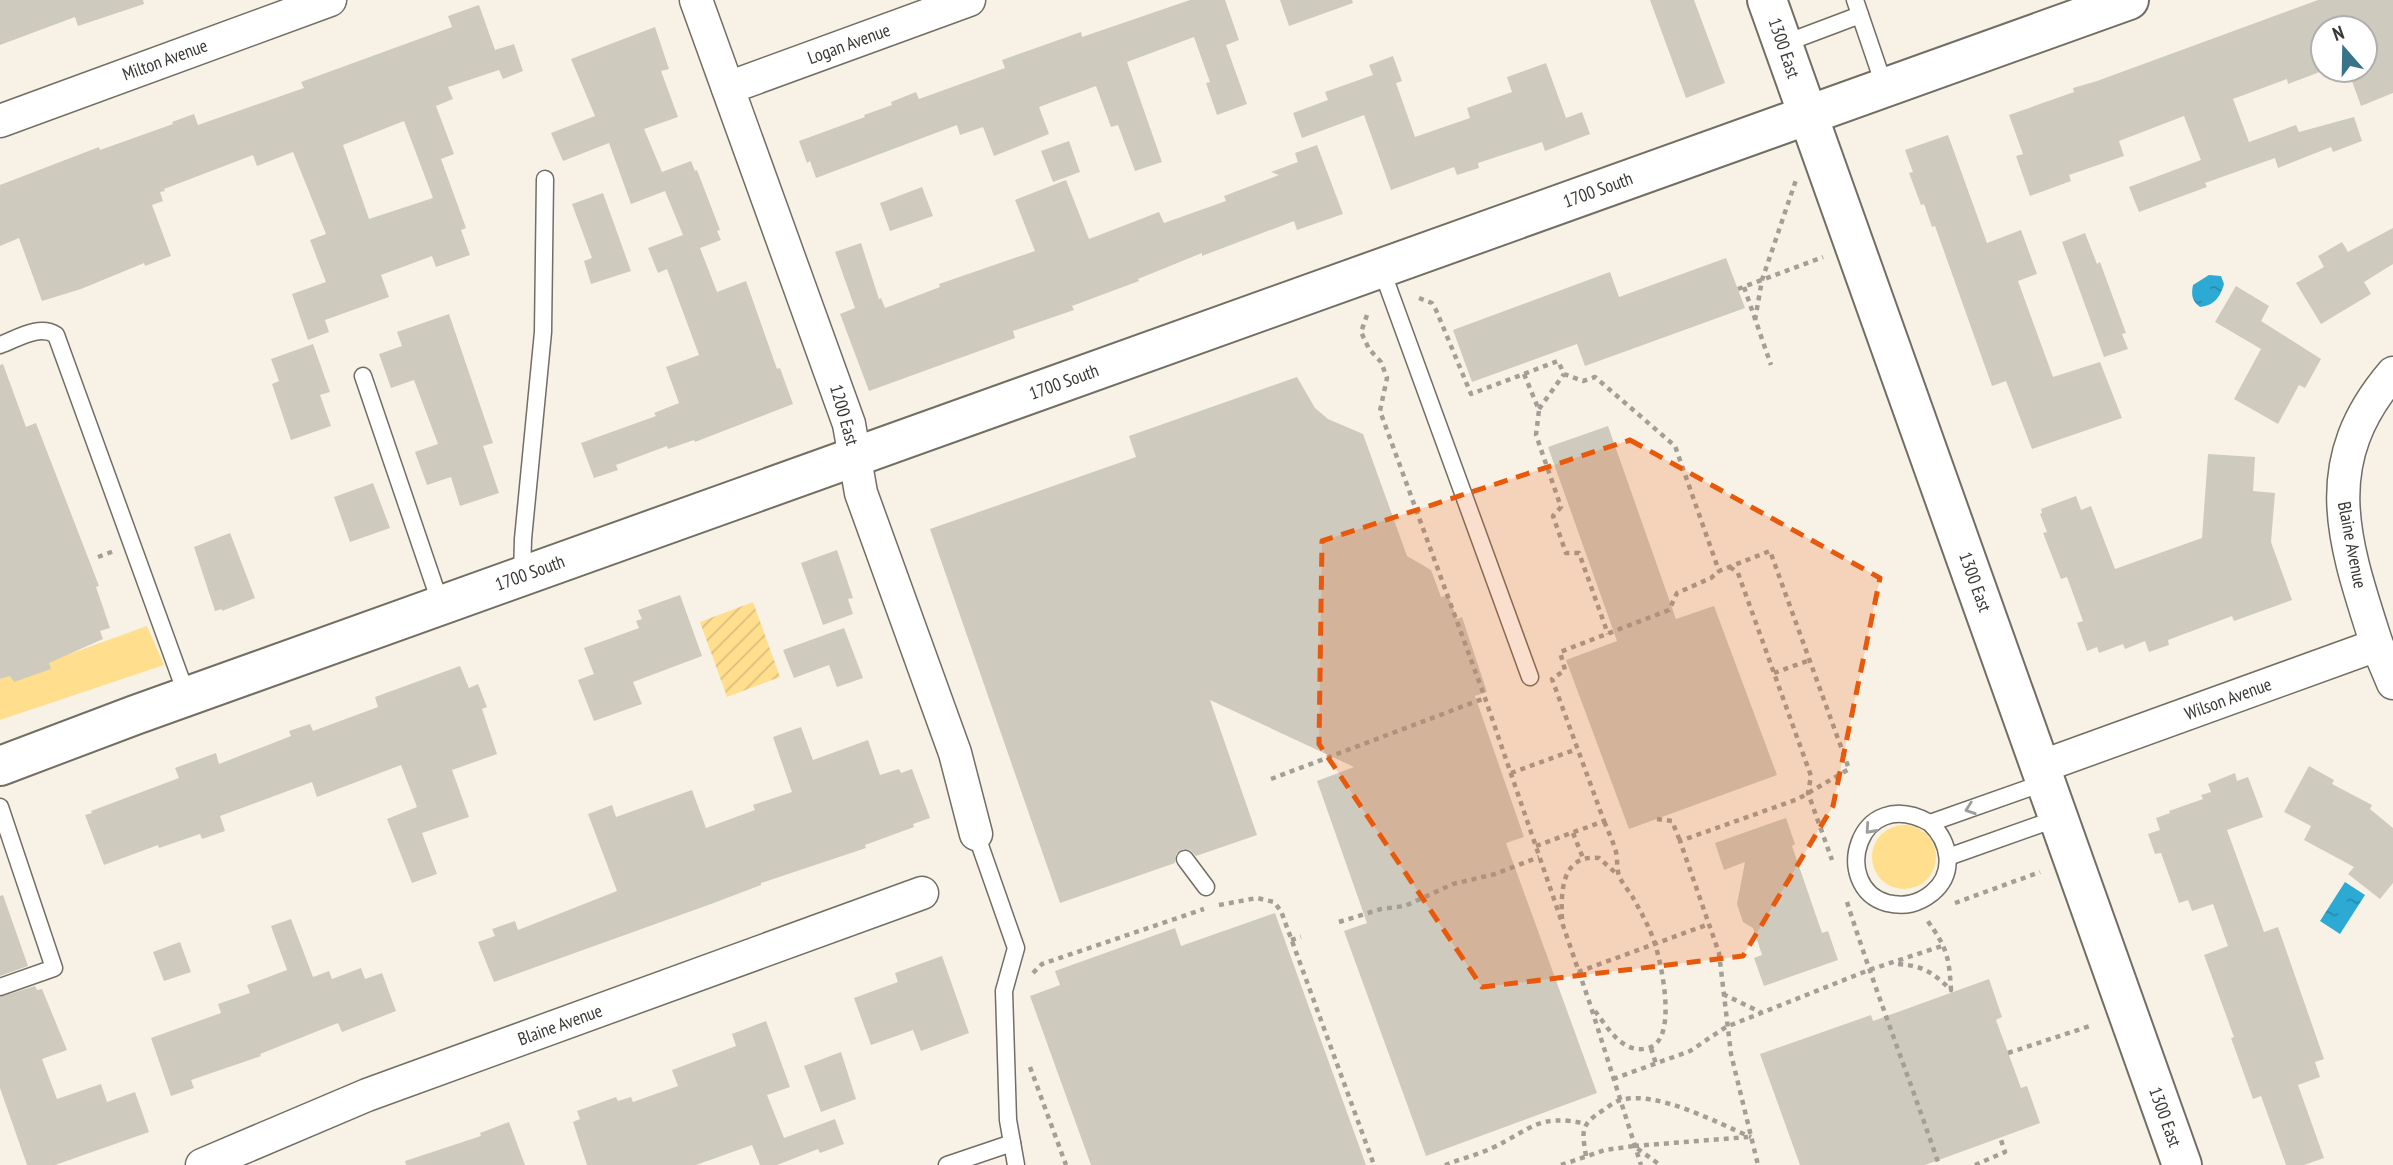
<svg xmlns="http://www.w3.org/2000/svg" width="2393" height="1165" font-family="'PT Sans Narrow',sans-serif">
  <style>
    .grass { fill: #ffde8e }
    .garden { fill: url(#garden-furrows) }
    .water { fill: url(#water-ripples) }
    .building { fill: #cfcabe; fill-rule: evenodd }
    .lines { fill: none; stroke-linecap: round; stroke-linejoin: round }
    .service-casing { stroke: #726e63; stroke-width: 19 }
    .minor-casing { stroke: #726e63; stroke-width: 35 }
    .tertiary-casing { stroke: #726e63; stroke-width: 42 }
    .secondary-casing { stroke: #726e63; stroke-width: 42 }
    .path { stroke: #a39f97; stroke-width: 4.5; stroke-dasharray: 5 5; stroke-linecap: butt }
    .service { stroke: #fff; stroke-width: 16 }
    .minor { stroke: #fff; stroke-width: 32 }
    .tertiary { stroke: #fff; stroke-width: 38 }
    .secondary { stroke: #fff; stroke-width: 38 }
    .oneway { stroke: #9c9c9a }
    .marked { fill: #e8590c; fill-opacity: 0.2; stroke: #e8590c; stroke-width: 5; stroke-dasharray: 14 9; stroke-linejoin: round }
    .labels { text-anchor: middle; stroke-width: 7; stroke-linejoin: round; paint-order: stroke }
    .street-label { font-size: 18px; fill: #3a3834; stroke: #fff }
  </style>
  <defs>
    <pattern id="garden-furrows" width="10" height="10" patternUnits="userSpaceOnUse" patternTransform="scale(1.75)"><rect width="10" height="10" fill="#ffde8e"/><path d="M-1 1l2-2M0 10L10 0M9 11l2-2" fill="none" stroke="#dbbf7b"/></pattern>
    <pattern id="water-ripples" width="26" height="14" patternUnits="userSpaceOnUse" patternTransform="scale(1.75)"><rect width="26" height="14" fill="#2caad3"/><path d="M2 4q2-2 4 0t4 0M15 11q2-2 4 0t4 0" fill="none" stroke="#278bac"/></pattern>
  </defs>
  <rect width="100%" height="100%" fill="#f8f2e6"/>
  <!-- grass -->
  <g class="grass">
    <path d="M147,626L164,665L0,720V679Z"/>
    <circle cx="1904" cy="857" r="32"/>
  </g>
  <!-- garden -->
  <path class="garden" d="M753,602L780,677L727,697L700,622Z"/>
  <!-- water -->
  <g class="water">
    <path d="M2209,275L2221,276L2224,284C2220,297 2215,305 2200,307C2192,301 2191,295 2193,285Z"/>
    <path d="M2345,882L2365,895L2340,934L2320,921Z"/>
  </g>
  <!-- building -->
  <g class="building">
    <path d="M0,0H143L144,4L78,26L75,17L0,45Z"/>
    <path d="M1190,0H1225L1239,40L1226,45L1247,104L1217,115L1206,83L1210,82L1194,37L1127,62L1162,162L1135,171L1118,125L1111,127L1096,86L1039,107L1049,134L994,156L983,127L960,135L957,125L816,178L810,161L807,163L799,141L865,117L864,115L892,105L891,102L916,92L919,99L1005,68L1002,60L1081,32L1082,37Z"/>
    <path d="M1280,0H1352L1353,3L1289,26Z"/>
    <path d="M1650,0H1694L1725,83L1686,98Z"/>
    <path d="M2318,0H2393V93L2361,106L2348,70H2365V28H2323V70H2325L2288,84L2287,79L2233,99L2249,142L2296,125L2299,132L2354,117L2362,141L2333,152L2331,147L2278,168L2275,158L2205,183L2207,187L2139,212L2129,187L2201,160L2184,116L2119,141L2124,156L2069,175L2071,181L2030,196L2016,156L2023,154L2009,115L2074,92L2073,88L2097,81Z"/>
    <path d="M479,5L495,50L514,44L523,71L503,79L499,70L448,87L453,99L436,106L454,154L441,159L466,228L461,230L470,255L436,267L432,256L381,275L389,297L325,320L329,332L308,340L292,294L326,282L310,240L326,234L293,152L257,166L253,155L164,189L165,191L160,192L163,201L152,205L171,256L145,266L144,263L81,289L42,301L19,238L0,246V185L99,147L100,150L173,124L172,122L194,114L198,125L304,88L301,82L452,27L448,16ZM404,121L433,198L369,219L343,145Z"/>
    <path d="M655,27L669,69L661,71L678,117L644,129L662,172L691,161L695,171L697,170L720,230L717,231L721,240L700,248L717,292L746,281L777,369L780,368L793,404L695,442L694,440L668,449L667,446L616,465L618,470L594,478L581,443L656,416L654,413L679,403L666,367L699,355L667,269L658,273L648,248L683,235L665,191L631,204L609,143L563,161L551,133L595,116L571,59Z"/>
    <path d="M1393,56L1402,81L1396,83L1415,137L1470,118L1467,108L1512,92L1507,77L1546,63L1566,118L1582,112L1590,134L1545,151L1542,142L1478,163L1479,168L1457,175L1454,167L1391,190L1364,115L1302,138L1293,113L1328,100L1325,92L1373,75L1369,65Z"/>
    <path d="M1948,135L1987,243L2021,230L2037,274L2018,281L2053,377L2100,362L2122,418L2032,449L2006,381L1992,386L1935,226L1932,227L1924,204L1921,205L1909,173L1913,172L1905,150Z"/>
    <path d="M1069,141L1080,172L1053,182L1041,151Z"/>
    <path d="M1317,145L1343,214L1297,230L1294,221L1202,256V253L1138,279L1139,281L1072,306L1074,310L1013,331L1015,338L869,391L840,314L855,308L835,252L861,243L879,299L881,298L885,308L940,287L939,284L1035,251L1015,200L1066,180L1089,239L1159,212L1164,223L1226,201L1224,196L1279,175L1271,172L1298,162L1295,153Z"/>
    <path d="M922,187L933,216L890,231L880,203Z"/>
    <path d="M603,193L631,271L591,284L584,261L592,258L572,204Z"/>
    <path d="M2393,228V264L2364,282L2371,294L2321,324L2296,283L2324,267L2318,256L2342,242L2348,252Z"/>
    <path d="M2085,233L2097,264L2100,262L2126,333L2122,334L2128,349L2104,357L2062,242Z"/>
    <path d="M1726,258L1745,308L1585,366L1577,344L1472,382L1453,330L1610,272L1619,297Z"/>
    <path d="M2236,286L2269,306L2261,321L2321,359L2305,388L2299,385L2278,424L2234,399L2261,349L2215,322Z"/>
    <path d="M449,314L493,443L483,446L499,493L460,506L451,477L427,485L415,452L438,444L414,380L391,388L379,354L402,346L397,332Z"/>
    <path d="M313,344L330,392L320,395L331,426L291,440L272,384L279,381L271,359Z"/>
    <path d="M3,364L26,427L36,423L99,586L96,587L110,628L100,631L103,639L49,663L51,669L14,682L10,676L0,679V365Z"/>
    <path d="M1297,377L1315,408L1328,419L1363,434L1407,556L1431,570L1441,597L1448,595L1457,619L1462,617L1487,692L1475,696L1524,837L1506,843L1597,1093L1426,1156L1344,931L1367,923L1317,781L1354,767L1210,700L1257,835L1196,856L1190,850L1183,849L1176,854L1175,863L1060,903L930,529L1136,457L1129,436Z"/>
    <path d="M1608,426L1676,619L1714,606L1777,775L1629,829L1566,660L1617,641L1548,447Z"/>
    <path d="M2208,454L2255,457L2253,491L2275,493L2271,542L2292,600L2234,621L2232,616L2168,640L2169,645L2149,652L2145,641L2125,649L2123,644L2099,653L2097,647L2087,651L2077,623L2083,621L2067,577L2061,579L2043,533L2047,532L2040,514L2042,513L2041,509L2076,496L2081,510L2091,506L2115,569L2202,538Z"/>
    <path d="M373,483L390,528L350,542L334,497Z"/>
    <path d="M230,533L255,598L222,611V609L215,611L194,547Z"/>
    <path d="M837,550L853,598L848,599L853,614L823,625L801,563Z"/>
    <path d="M680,595L702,656L633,682L642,704L594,721L578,680L594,674L584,648L639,628L636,621L642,619L638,610Z"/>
    <path d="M844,628L863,678L837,687L829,665L794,678L783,650Z"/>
    <path d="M460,666L469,688L478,684L487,707L482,709L497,754L452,770L469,817L422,833L437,874L412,883L387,819L417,807L401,765L317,797L312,782L220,816L225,831L202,839L200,834L159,848L158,845L104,865L85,815L92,813L91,811L179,778L175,768L216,753L219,764L291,736L289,731L310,724L313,731L378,707L375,697Z"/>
    <path d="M801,727L813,760L868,740L880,775L899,769L901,773L912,769L930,818L913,824L914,827L865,845L866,848L761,883V885L711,904L494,982L478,942L495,936L492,929L515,921L518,930L617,891L588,814L612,805L616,817L692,790L706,828L755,810L753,805L792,792L773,737Z"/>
    <path d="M2309,766L2334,780L2332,784L2372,805L2370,809L2393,828V883L2380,899L2348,874L2354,867L2304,840L2311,826L2284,812Z"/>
    <path d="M2235,773L2237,781L2248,777L2263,817L2227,830L2264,932L2278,927L2324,1059L2315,1062L2320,1077L2298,1085L2324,1158L2304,1165H2286L2261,1096L2253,1099L2231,1038L2234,1037L2204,955L2228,946L2213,904L2192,911L2188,900L2179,903L2161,853L2155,854L2148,834L2160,830L2156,818L2170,813L2169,811L2203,799L2201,795L2211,792L2208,784Z"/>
    <path d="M1786,818L1795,844L1792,846L1822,933L1828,931L1838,960L1764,986L1754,958L1762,955L1753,928L1743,922L1737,904L1745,862L1724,870L1715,843Z"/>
    <path d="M3,895L28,966L0,976V896Z"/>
    <path d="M1275,913L1366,1165H1091L1030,996L1060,985L1055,971L1175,928L1181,946Z"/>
    <path d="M291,919L313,977L329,971L332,979L361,968L365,979L382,973L396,1011L342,1032L338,1023L260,1054L261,1056L191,1080L194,1088L171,1096L151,1038L221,1013L218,1004L250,993L247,985L287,970L271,926Z"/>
    <path d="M180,942L191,972L164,981L153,952Z"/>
    <path d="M942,956L969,1033L921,1051L913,1030L871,1045L854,998L898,982L895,973Z"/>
    <path d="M1989,979L2002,1017L1996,1020L2021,1088L2027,1086L2040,1123L1925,1165H1800L1760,1054L1871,1015L1873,1021Z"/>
    <path d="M35,986L37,990L42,989L67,1050L42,1059L57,1099L101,1084L107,1102L135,1092L149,1132L55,1165H27L0,1088V997Z"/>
    <path d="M766,1021L790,1087L767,1095L784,1138L835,1119L844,1144L820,1153L818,1149L777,1165H760L752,1145L696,1165H587L573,1122L580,1119L577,1111L616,1097L618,1101L631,1097L633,1102L678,1086L672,1070L736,1046L732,1034Z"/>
    <path d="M841,1052L856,1099L821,1112L804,1066Z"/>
    <path d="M509,1122L525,1165H406L405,1161L481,1136L480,1133Z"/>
  </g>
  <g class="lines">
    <defs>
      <g id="service">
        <path d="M1855,0L1885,88"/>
        <path d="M1783,44L1860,15"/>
        <path d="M1381,268L1530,677"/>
        <path d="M0,345C17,339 39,324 56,335L187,696"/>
        <path d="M363,376L441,605"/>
        <path d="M522,576L523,539L543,332L545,179"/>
        <path d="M0,807L54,968L0,987"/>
        <path d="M1930,823C1950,842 1956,873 1932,893C1918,904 1905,907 1887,903C1830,887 1857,783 1930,823L2046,782"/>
        <path d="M976,834L1016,948L1004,991L1008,1120L1016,1165"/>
        <path d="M1948,857L2058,818"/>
        <path d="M1185,859L1206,887"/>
        <path d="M947,1165L1012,1143"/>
      </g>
      <g id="minor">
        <path d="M696,0L849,424L861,493L955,753L976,834"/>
        <path d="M728,88L969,0"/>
        <path d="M0,121L330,0"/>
        <path d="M2377,645C2344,542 2315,464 2393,373"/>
        <path d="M2040,767L2377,645L2393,683"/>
        <path d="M202,1165L367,1095L922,893"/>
      </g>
      <path id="tertiary" d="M0,766L135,715L2129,0"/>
      <path id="secondary" d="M1767,0L2182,1165"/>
    </defs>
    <!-- service casing -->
    <use href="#service" class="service-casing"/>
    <!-- minor casing -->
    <use href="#minor" class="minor-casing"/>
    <!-- tertiary casing -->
    <use href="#tertiary" class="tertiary-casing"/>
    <!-- secondary casing -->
    <use href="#secondary" class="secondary-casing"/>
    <!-- path -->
    <g class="path">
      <path d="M1744,287L1771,365"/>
      <path d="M1738,289L1823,257"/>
      <path d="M1419,298L1432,303L1436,310L1471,394L1558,361L1564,374L1583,381L1595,377L1675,446L1719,571L1770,551L1849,769L1798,799L1680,841L1719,953L1731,1054L1758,1165"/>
      <path d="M1367,315L1361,332L1369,349L1381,362L1387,378L1380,411L1485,698L1591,1007L1641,1165"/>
      <path d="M1755,320L1762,280L1796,180"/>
      <path d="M1524,374L1539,410L1536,435L1561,507L1553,516L1566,553H1579L1608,634"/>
      <path d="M1539,409L1564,374"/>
      <path d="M98,557L114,551"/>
      <path d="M1730,567L1738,573L1811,776L1808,793L1832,860"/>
      <path d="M1774,673L1810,660"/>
      <path d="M1511,773L1577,749"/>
      <path d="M1271,779L1485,698"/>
      <path d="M1657,819L1672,821L1680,841"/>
      <path d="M1573,833L1583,858"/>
      <path d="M1536,846L1604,821L1552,679L1565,670L1560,652L1669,610L1677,593L1711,578L1719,571"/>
      <path d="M1847,902C1875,990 1909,1077 1939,1165"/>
      <path d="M1955,903L2040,872"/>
      <path d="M1219,905L1257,898L1274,902L1281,911L1374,1165"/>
      <path d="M1562,919C1561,892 1561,854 1599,858L1618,875"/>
      <path d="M1339,922L1381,909L1405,906L1453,884L1495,874L1539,857"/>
      <path d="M1291,940L1301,937"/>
      <path d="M1898,964C1924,966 1932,972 1951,990C1949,956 1947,948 1927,920"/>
      <path d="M1578,972L1709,924"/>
      <path d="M1033,973L1042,964L1204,909"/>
      <path d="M1723,994L1762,1013"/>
      <path d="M1595,1011C1608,1028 1623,1055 1648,1048C1678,1041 1662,966 1655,944C1650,928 1640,910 1632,896C1628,890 1623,884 1620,878C1616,870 1618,860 1616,852C1613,841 1608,831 1604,821"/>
      <path d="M1651,1048L1656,1064"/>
      <path d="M2008,1053L2093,1025"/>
      <path d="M1030,1067L1066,1165"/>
      <path d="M1613,1079L1690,1051L1726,1027L1869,970L1945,945"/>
      <path d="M1634,1146L1748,1137"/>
      <path d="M1586,1156C1582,1131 1580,1125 1602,1111C1608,1107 1615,1101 1621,1100C1657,1090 1717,1123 1751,1137"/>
      <path d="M1445,1165C1460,1159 1477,1155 1492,1148C1532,1129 1538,1113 1587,1124"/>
      <path d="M1561,1165L1605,1150L1634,1146L1660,1165"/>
      <path d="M1975,1165L2005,1152L2000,1137"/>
    </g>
    <!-- service -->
    <use href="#service" class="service"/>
    <!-- minor -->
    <use href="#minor" class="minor"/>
    <!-- tertiary -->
    <use href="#tertiary" class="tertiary"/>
    <!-- secondary -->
    <use href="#secondary" class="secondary"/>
  </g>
  <!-- one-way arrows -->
  <defs><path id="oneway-chevron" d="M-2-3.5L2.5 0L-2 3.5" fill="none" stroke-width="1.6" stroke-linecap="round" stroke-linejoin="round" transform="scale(1.75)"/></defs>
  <g class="oneway">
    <use href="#oneway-chevron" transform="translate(1970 809) rotate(161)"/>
    <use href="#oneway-chevron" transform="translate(1870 829) rotate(132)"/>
  </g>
  <!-- marked area -->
  <path class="marked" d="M1630,440L1880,578L1833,806L1743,956L1482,987L1319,744L1322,541Z"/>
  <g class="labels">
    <!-- street labels -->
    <g class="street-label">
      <text transform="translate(849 44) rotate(-20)" y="6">Logan Avenue</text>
      <text transform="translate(1784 48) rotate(71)" y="6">1300 East</text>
      <text transform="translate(165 60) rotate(-20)" y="6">Milton Avenue</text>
      <text transform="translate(1598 190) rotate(-20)" y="6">1700 South</text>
      <text transform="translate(1064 382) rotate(-20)" y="6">1700 South</text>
      <text transform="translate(844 415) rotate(74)" y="6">1200 East</text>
      <text transform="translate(2352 545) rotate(79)" y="6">Blaine Avenue</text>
      <text transform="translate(530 573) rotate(-20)" y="6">1700 South</text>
      <text transform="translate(1975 582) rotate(70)" y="6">1300 East</text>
      <text transform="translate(2228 699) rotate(-20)" y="6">Wilson Avenue</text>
      <text transform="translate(560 1025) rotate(-20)" y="6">Blaine Avenue</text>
      <text transform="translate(2165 1117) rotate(70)" y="6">1300 East</text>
    </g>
  </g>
  <!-- north arrow -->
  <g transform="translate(2344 49) rotate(340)"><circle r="33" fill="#ffffff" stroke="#b0afae" stroke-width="2"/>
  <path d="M0-5L12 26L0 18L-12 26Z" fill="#37748a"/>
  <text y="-10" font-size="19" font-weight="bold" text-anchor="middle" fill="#3a3834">N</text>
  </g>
</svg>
